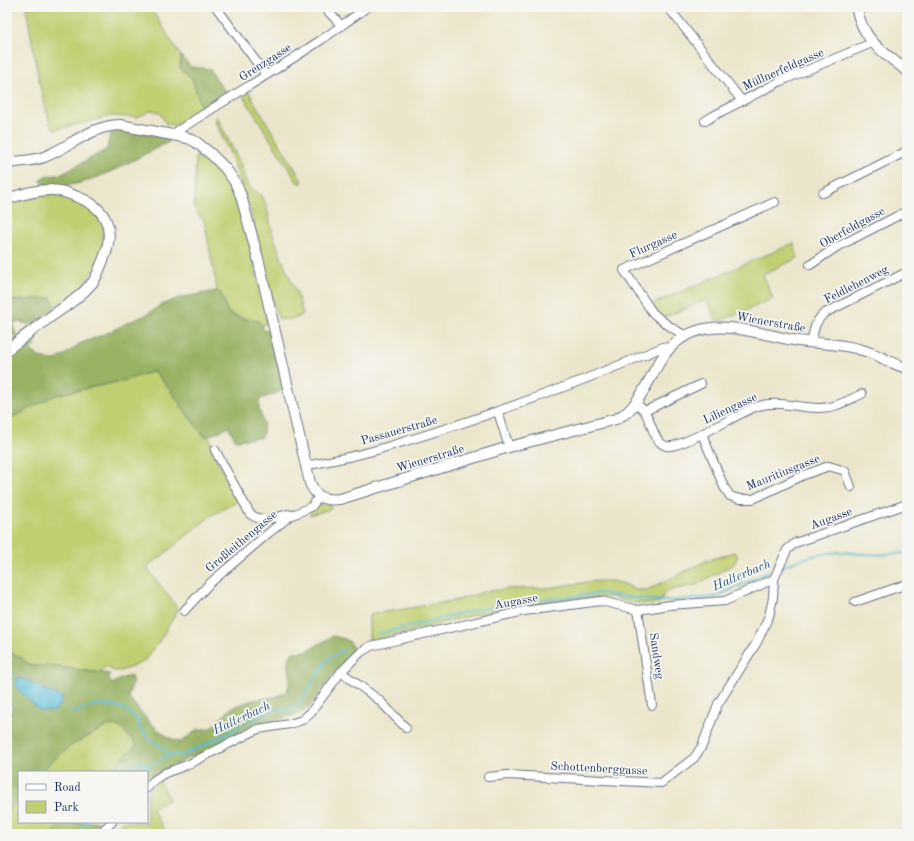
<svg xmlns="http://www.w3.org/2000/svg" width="914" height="841" font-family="'Old Standard TT',serif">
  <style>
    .green { fill: #c0cf71; stroke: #6e7f68 }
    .forest { fill: #98b263; stroke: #5a7060 }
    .water { fill: #57bbd5; stroke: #39759a }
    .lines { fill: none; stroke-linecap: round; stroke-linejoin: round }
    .stream { stroke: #57bbd5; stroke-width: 2 }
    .minor-casing { stroke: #646f84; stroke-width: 10 }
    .tertiary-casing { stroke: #646f84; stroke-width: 12 }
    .minor { stroke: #fff; stroke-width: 8 }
    .tertiary { stroke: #fff; stroke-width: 10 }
    .labels { text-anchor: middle; stroke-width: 3.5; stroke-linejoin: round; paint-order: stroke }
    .street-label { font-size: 12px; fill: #1b2f5e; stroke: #f6f6f2 }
    .water-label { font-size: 13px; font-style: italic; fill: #2d5982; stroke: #f6f6f2 }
  </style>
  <rect width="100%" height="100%" fill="#f6f6f2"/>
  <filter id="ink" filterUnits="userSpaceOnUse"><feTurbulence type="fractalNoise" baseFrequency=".025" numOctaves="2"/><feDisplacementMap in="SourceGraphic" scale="8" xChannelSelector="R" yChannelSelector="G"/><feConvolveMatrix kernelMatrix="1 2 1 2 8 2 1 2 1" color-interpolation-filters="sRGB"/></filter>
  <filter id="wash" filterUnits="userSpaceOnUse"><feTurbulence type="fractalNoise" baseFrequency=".012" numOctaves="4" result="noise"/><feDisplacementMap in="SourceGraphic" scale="16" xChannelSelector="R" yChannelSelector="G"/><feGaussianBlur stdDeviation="0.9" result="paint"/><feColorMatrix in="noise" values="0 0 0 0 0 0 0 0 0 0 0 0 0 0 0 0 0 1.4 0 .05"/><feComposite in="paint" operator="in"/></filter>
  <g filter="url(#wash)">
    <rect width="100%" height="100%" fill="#ebe6cb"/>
    <!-- green -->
    <g class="green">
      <path d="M26,7H150L181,56L180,68L192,78L202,109C197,115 180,125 173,125C170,125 168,124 166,124L160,113L152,110L138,117L110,116L55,130L50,124L39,82Z"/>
      <path d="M249,91L253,100L298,174L302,181V183H299L297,182L243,96L244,94Z"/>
      <path d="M215,117H217L240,163L246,182L251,188L259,193L266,204L273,235L283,262L297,293L303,314C297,319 286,321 279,319L274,307L250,209L230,153L216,124Z"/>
      <path d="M200,149C212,160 240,185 235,202C243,215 246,230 250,244C256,269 262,295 267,321L266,324L262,325L257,320C249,320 231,317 227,310C224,304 224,298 220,292L216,291L217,288L204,220L199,216L194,207L196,154L197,151Z"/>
      <path d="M48,195H55L76,200L94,211L103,225L104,235L103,247L95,268L89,278L79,290L56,307L51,298L7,301V204L22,199Z"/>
      <path d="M794,243L798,258L763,274L773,299L725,319L716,321L706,300L663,318L654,308L652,304Z"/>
      <path d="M154,371L171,391L189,417L204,436H209L212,451L239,501L212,515L147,568L177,607L178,610L158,643L143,662L121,671H114L105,666L101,673L52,666H31L20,657L7,651V420L56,395L126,380Z"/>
      <path d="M324,504H330L331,509L310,515C311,508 318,505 324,504Z"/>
      <path d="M734,552L738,556L734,564L696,585L672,590L664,593L661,602L649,604L628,602L613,597L568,599L481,613L374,640L369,637V615L372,613L386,612L457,600L487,591L509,589L546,588L595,581H612L625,584L635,590H647L706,561Z"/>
      <path d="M110,724L120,727L137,745L119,761L113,772H40L70,746Z"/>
      <path d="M159,780L169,799L152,809L167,834H129L120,822H147V792Z"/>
      <path d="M19,796V822H63L51,834H7V813Z"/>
    </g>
    <!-- forest -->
    <g class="forest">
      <path d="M181,56L191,67L210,69L223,89L231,93L215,104L202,109L192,78L180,68Z"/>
      <path d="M114,130L142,133L169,139V142C137,157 98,183 63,186C57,187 51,186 45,186L41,181L43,177L62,174L107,149L110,135Z"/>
      <path d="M216,291L220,292C224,298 224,304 227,310C231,317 249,320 257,320L262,325L263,330L270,331L286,388L275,394L260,399C255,412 269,422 261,438L235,440L229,427L209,436H204L189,417L171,391L154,371L126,380L56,395L7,420V359L30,339H35L36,341L35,346L30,348L31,350L39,357L50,360H56L69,352L79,344L112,331L129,322L146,315L161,305L179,298Z"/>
      <path d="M51,298L56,307L32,325L20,322L13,323L14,330L18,335L7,347V301Z"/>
      <path d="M333,636L345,639L350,642L353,650L346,658L330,678L309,708L299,714L260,724L245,730L225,742L147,777V772H113L119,761L137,745L120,727L110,725L70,746L40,772H19V796L7,813V715H9L12,710V706L7,701V651L20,657L31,666H52L110,674L109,679L111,684L123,678L131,676L133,683L128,696C139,711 162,739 181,742L197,730L211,728L231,708L253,700L274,697L287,692C291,680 290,671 288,659L293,652L307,651Z"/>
      <path d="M63,822H99L87,834H51Z"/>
    </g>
    <!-- water -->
    <path class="water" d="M17,678L25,679L43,689L62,697V702L55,711H40L16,687Z"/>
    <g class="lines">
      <!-- stream -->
      <g class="stream">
        <path d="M783,566C800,559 820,553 838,552C846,552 855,554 863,554C878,555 892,554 907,553"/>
        <path d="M532,600L568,597L602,593L632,598L667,601L715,597L776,569"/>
        <path d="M378,634L471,611L520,602"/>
        <path d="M7,671L17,678"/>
        <path d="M72,712H75L98,704L123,708L139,720V727L152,742L159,744L169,755"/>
        <path d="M131,772L138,762L150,767L169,755H184L273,710L291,709L299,704L327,660L343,650"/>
        <path d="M76,834L88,822"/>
      </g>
    </g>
  </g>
  <g filter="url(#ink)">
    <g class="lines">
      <defs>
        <g id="minor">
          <path d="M216,7L266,75"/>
          <path d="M324,7L341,25"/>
          <path d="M668,7L742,101"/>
          <path d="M705,121L713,116L781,81L872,43"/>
          <path d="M173,134C221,102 270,74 318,42C335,31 351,18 368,7"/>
          <path d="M823,193L907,151"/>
          <path d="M810,265L835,248L907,211"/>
          <path d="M686,336C673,329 662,322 652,312L624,270L775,202"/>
          <path d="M811,343C814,330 815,320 825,313L907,272"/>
          <path d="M635,403C638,405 642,408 644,411C652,421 653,442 666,446C679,450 739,413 755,407C777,399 796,408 818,408C834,409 848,400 862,394"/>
          <path d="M645,411L701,384"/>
          <path d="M498,412L509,447"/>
          <path d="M702,434L724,487L730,496L739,499H753L804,475L829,466L845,471L851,487"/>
          <path d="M215,450L250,514C262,523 274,518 288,514L290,516"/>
          <path d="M306,466C332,460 358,456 383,448C478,420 572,386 663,347L670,348"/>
          <path d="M855,602L907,584"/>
          <path d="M638,610L652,705"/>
          <path d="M184,611L209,584L271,531L290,516L311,507L319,497"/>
          <path d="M341,672L379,700L406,728"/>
          <path d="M488,777L507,775L661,783L694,758L702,746L718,704L757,642L769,616L773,598L774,579"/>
          <path d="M147,788L154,780L165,773L187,765L258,729L290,724L302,720L311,712L341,672L361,652L371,646L524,611L601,601L638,610L670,605L725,601L774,579L787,550L795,543L907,504"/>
          <path d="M99,834L112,822"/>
        </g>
        <g id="tertiary">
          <path d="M856,7C864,42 881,50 907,71"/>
          <path d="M7,163C19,161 33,161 44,157C70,147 90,126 120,125L188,138L196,142L211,154L225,168L235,182L241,196L258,258L310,483C316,497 324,501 340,499L509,447L616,419C619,417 623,415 626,413C647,395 654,361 675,343C712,313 758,335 799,341C820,344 841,343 862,350C878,354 891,364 907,368"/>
          <path d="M7,199C21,195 37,189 52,190C60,190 68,193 75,196C109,208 116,231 102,263C99,269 97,277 93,282C81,296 68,305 53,315C37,327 22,338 7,350"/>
        </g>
      </defs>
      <!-- minor casing -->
      <use href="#minor" class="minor-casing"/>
      <!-- tertiary casing -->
      <use href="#tertiary" class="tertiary-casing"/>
      <!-- minor -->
      <use href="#minor" class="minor"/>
      <!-- tertiary -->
      <use href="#tertiary" class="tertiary"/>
    </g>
  </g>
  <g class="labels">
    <!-- street labels -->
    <g class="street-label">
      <text transform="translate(265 62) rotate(-33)" y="4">Grenzgasse</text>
      <text transform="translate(783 69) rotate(-24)" y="4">Müllnerfeldgasse</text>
      <text transform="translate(852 227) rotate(-29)" y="4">Oberfeldgasse</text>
      <text transform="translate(653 244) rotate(-24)" y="4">Flurgasse</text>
      <text transform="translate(856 284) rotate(-27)" y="4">Feldlehenweg</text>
      <text transform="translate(771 322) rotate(10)" y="4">Wienerstraße</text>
      <text transform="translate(730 408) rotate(-25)" y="4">Liliengasse</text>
      <text transform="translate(399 430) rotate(-16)" y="4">Passauerstraße</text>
      <text transform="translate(430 458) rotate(-17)" y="4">Wienerstraße</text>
      <text transform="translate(783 472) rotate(-22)" y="4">Mauritiusgasse</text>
      <text transform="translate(831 518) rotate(-20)" y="4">Augasse</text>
      <text transform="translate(241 541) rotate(-40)" y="4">Großleithengasse</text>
      <text transform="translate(516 601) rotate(-10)" y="4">Augasse</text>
      <text transform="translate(657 656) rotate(82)" y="4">Sandweg</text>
      <text transform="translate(599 768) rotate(3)" y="4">Schottenberggasse</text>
    </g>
    <!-- water labels -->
    <g class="water-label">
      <text transform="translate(741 574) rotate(-23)" y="5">Halterbach</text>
      <text transform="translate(241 717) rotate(-25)" y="5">Halterbach</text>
    </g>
  </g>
  <!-- margin -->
  <rect width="914" height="841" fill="none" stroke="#f6f6f2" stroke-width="24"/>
  <!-- legend -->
  <rect x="18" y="771" width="130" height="52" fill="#f6f6f2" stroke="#9ea6b7"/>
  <rect x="26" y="784" width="20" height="6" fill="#ffffff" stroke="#9ea6b7"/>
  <text x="54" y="791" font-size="12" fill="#1b2f5e">Road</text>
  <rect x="26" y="801" width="20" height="12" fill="#c0cf71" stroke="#9ea6b7"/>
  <text x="54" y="811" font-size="12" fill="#1b2f5e">Park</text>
</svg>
